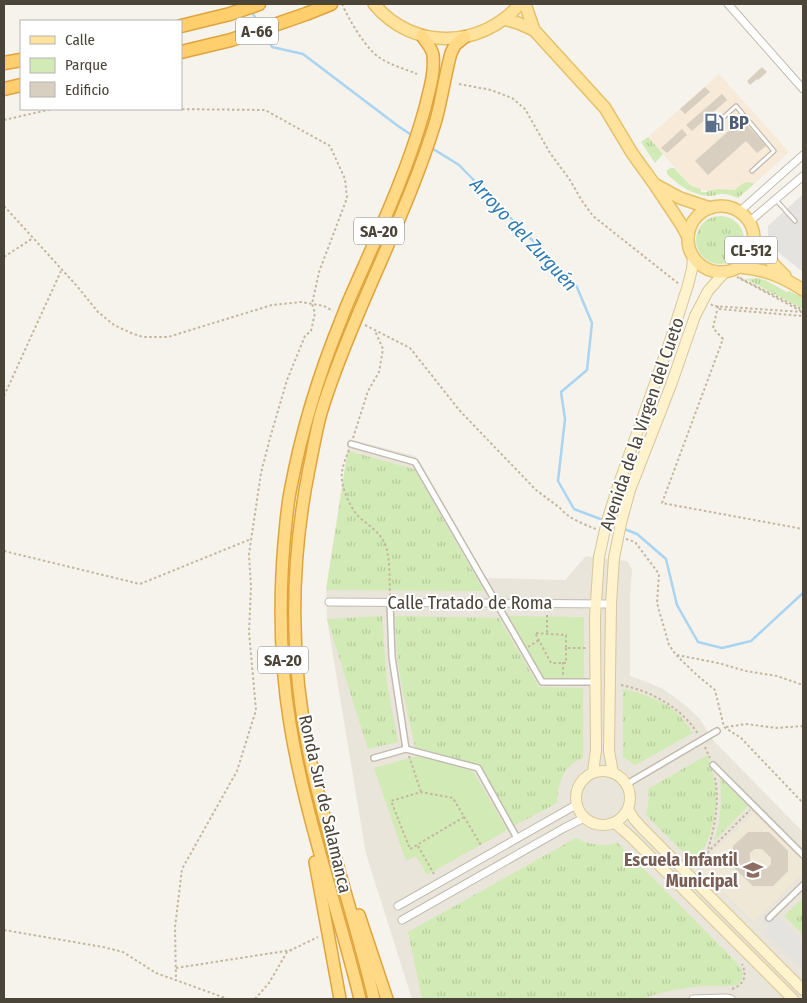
<svg xmlns="http://www.w3.org/2000/svg" width="807" height="1003" font-family="'Fira Sans Condensed',sans-serif">
  <style>
    .residential { fill: #eae5da }
    .commercial { fill: #f7ead8 }
    .education { fill: #efe8d6 }
    .grass { fill: url(#grass-tufts) }
    .green { fill: #d2eab5 }
    .parking { fill: #e5e3e0 }
    .lines { fill: none; stroke-linecap: round; stroke-linejoin: round }
    .stream { stroke: #a9d4f2; stroke-width: 2.5 }
    .building { fill: #d8cfc1; fill-rule: evenodd }
    .service-casing { stroke: #c2bbae; stroke-width: 5.5 }
    .pedestrian-casing { stroke: #c2bbae; stroke-width: 8 }
    .minor-casing { stroke: #c2bbae; stroke-width: 9 }
    .secondary-casing { stroke: #d6c79b; stroke-width: 12 }
    .primary-casing { stroke: #e6c16a; stroke-width: 14 }
    .trunk-casing { stroke: #e0a43c; stroke-width: 14 }
    .motorway-casing { stroke: #e0a43c; stroke-width: 15 }
    .path { stroke: #c4b79f; stroke-width: 2; stroke-dasharray: 2.5 2.5; stroke-linecap: butt }
    .service { stroke: #fff; stroke-width: 3 }
    .pedestrian { stroke: #fff; stroke-width: 5 }
    .minor { stroke: #fff; stroke-width: 7 }
    .secondary { stroke: #fff3cd; stroke-width: 10 }
    .primary { stroke: #ffe39c; stroke-width: 11 }
    .trunk { stroke: #ffd985; stroke-width: 11 }
    .motorway { stroke: #ffcf6e; stroke-width: 12 }
    .secondary-bridge-casing { stroke: #d6c79b; stroke-width: 12; stroke-linecap: butt }
    .trunk-bridge-casing { stroke: #e0a43c; stroke-width: 14; stroke-linecap: butt }
    .secondary-bridge { stroke: #fff3cd; stroke-width: 10 }
    .trunk-bridge { stroke: #ffd985; stroke-width: 11 }
    .labels { text-anchor: middle; stroke-width: 4; stroke-linejoin: round; paint-order: stroke }
    .shield { fill: #fff; stroke: #817c74; stroke-width: 1 }
    .shield-label { font-size: 16px; font-weight: bold; fill: #4b4439 }
    .service-label { font-size: 18px; font-weight: bold; fill: #4e5e75; stroke: #fff; text-anchor: start }
    .street-label { font-size: 18px; fill: #4b4439; stroke: #fff }
    .education-label { font-size: 18px; font-weight: bold; fill: #785e54; stroke: #fff; text-anchor: end }
    .water-label { font-size: 19px; font-style: italic; fill: #2e7ab2; stroke: #fff }
  </style>
  <defs>
    <pattern id="grass-tufts" width="24" height="20" patternUnits="userSpaceOnUse" patternTransform="scale(1.25)"><rect width="24" height="20" fill="#d2eab5"/><path d="M3 7l-1-3M5 7V3M7 7l1-3M15 17l-1-3M17 17v-4M19 17l1-3" fill="none" stroke="#b6ca9c"/></pattern>
  </defs>
  <rect width="100%" height="100%" fill="#f6f3ec"/>
  <!-- residential -->
  <path class="residential" d="M349,439L415,456L486,578L565,580L586,556L627,561L632,569L630,595V676L644,681L663,689L684,704L700,719L713,740L803,832V999H412L366,854L327,619L326,590Z"/>
  <!-- commercial -->
  <path class="commercial" d="M719,74L789,152L754,184L751,182L744,183L736,190L718,189L707,191L691,186L648,137Z"/>
  <!-- education -->
  <path class="education" d="M755,812L803,861V873L754,922L699,866Z"/>
  <!-- grass -->
  <g class="grass">
    <path d="M648,137L663,154L655,163L641,142Z"/>
    <path d="M671,168H674L691,186L701,189V192H707V191L718,189L735,190C741,185 746,179 754,184L738,198C733,196 728,194 722,194C718,194 714,196 710,196C694,196 678,185 667,174V170Z"/>
    <circle cx="720" cy="240" r="24"/>
    <path d="M757,278L765,280L787,292L789,291L803,298V309L746,279Z"/>
    <path d="M348,451L414,469L484,591L326,590Z"/>
    <path d="M382,616L387,683L398,742L368,749L327,619Z"/>
    <path d="M395,616L499,618L539,687L583,688V758C563,765 558,784 557,803L514,826L479,765L415,747L402,687L397,656Z"/>
    <path d="M623,689C641,693 661,700 675,711C682,717 687,725 693,733L635,765L623,757Z"/>
    <path d="M707,755C711,766 714,777 716,789C718,807 712,835 703,850C700,855 697,859 694,863L646,815L649,799L648,789Z"/>
    <path d="M720,778L748,806L714,841C721,820 722,800 720,778Z"/>
    <path d="M576,838C590,845 603,847 618,843L738,964C742,970 746,979 738,984C731,988 711,985 703,986C683,988 661,991 643,999H422L408,932Z"/>
    <path d="M803,898V935L784,916Z"/>
  </g>
  <!-- green -->
  <g class="green">
    <path d="M509,616L584,617V679H544Z"/>
    <path d="M418,756L473,771L507,830L427,875L416,856L406,861L374,768Z"/>
  </g>
  <!-- parking -->
  <g class="parking">
    <path d="M803,194V272L780,254L768,239V226Z"/>
    <path d="M771,910L803,942V969L802,971L765,934L770,929L761,920Z"/>
  </g>
  <g class="lines">
    <!-- stream -->
    <g class="stream">
      <path d="M252,12L260,26"/>
      <path d="M264,33L272,47L303,54L398,126L413,136"/>
      <path d="M430,147L459,165L576,285L592,323L587,370L561,392L565,419L558,481L574,509L603,520"/>
      <path d="M622,528L637,534L666,559L677,605L698,642L722,648L751,641L803,593"/>
    </g>
  </g>
  <!-- building -->
  <g class="building">
    <path d="M762,67L767,72L758,80L757,79L750,85L747,81Z"/>
    <path d="M705,87L710,92L685,114L680,109Z"/>
    <path d="M722,94L727,100L692,131L686,125Z"/>
    <path d="M742,119L766,146L757,153L746,141L708,175L695,161Z"/>
    <path d="M682,129L687,135L667,153L661,148Z"/>
    <path d="M748,832H769L788,851V871L773,886H753L733,867V846ZM755,849H762L771,858V864L766,869H759L750,860V853Z"/>
  </g>
  <g class="lines">
    <defs>
      <g id="service">
        <path d="M715,125L736,106L774,151L752,171"/>
        <path d="M776,200L795,221"/>
      </g>
      <g id="pedestrian">
        <path d="M351,444L415,462L542,682H595"/>
        <path d="M390,603L392,657L406,749"/>
        <path d="M374,758L406,749L478,768L517,838"/>
        <path d="M713,765L803,855"/>
        <path d="M627,784L717,731"/>
        <path d="M769,918L803,885"/>
      </g>
      <g id="minor">
        <path d="M728,4L803,89"/>
        <path d="M739,212L803,155"/>
        <path d="M749,222L803,176"/>
        <path d="M329,602L611,604"/>
        <path d="M398,906L576,805"/>
        <path d="M402,920L564,828L584,818"/>
        <path d="M693,999L726,998L731,999"/>
      </g>
      <g id="secondary">
        <path d="M688,285L692,269L693,256"/>
        <path d="M708,291L725,272"/>
        <path d="M618,486L669,344L681,307"/>
        <path d="M630,490L671,385L695,316"/>
        <circle cx="603" cy="798" r="27"/>
        <path d="M593,772L596,750L595,617L599,557"/>
        <path d="M613,773L609,751L611,604L614,558"/>
        <path d="M628,809L634,819L642,828L803,990"/>
        <path d="M615,823L632,838L793,999"/>
      </g>
      <g id="primary">
        <path d="M374,4C413,51 481,49 520,4"/>
        <path d="M525,4L534,30L605,108L632,153L655,185L681,224L688,237"/>
        <path d="M504,19L518,23L534,30"/>
        <path d="M656,185L680,198L710,208"/>
        <circle cx="721" cy="239" r="33"/>
        <path d="M754,238L774,265L785,276"/>
        <path d="M739,267C764,269 782,276 803,290"/>
      </g>
      <g id="trunk">
        <path d="M346,307C374,242 406,177 425,108C429,91 435,73 433,55C432,48 426,42 422,36"/>
        <path d="M359,312C386,248 416,186 436,120C442,98 445,75 451,53L455,45L465,37"/>
        <path d="M341,320C319,374 302,429 291,487C287,505 286,524 284,543C279,604 280,664 290,724C305,817 338,908 360,999"/>
        <path d="M354,324C342,353 330,383 321,413C316,431 313,450 309,469C290,564 290,663 310,758C327,839 355,918 374,999"/>
        <path d="M315,862L340,999"/>
        <path d="M359,915L387,999"/>
      </g>
      <g id="motorway">
        <path d="M181,26L230,14L259,4"/>
        <path d="M181,52L231,40L306,14L331,4"/>
        <path d="M4,63L21,60"/>
        <path d="M4,89L21,85"/>
      </g>
    </defs>
    <!-- service casing -->
    <use href="#service" class="service-casing"/>
    <!-- pedestrian casing -->
    <use href="#pedestrian" class="pedestrian-casing"/>
    <!-- minor casing -->
    <use href="#minor" class="minor-casing"/>
    <!-- secondary casing -->
    <use href="#secondary" class="secondary-casing"/>
    <!-- primary casing -->
    <use href="#primary" class="primary-casing"/>
    <!-- trunk casing -->
    <use href="#trunk" class="trunk-casing"/>
    <!-- motorway casing -->
    <use href="#motorway" class="motorway-casing"/>
    <!-- path -->
    <g class="path">
      <path d="M342,4C349,20 366,49 380,58C390,65 406,69 417,74"/>
      <path d="M459,84L491,90L512,98L525,109L550,153L570,180L582,201L593,216L679,284"/>
      <path d="M167,109L265,110L330,146L345,179L347,198L319,272L312,304L315,313L311,331L305,336L287,380L270,438L261,473L249,554L251,587L249,632L256,710L237,771L182,869L175,927L176,980"/>
      <path d="M4,120L52,109"/>
      <path d="M4,206L76,285L98,312L114,325L131,333L143,337H168L272,305L301,302L324,306L333,311"/>
      <path d="M4,257L33,238"/>
      <path d="M737,277L801,311"/>
      <path d="M740,278L803,310"/>
      <path d="M711,304L713,306L803,312"/>
      <path d="M718,306L713,328L723,339L662,503L803,529"/>
      <path d="M719,309L803,316"/>
      <path d="M365,325L410,348L460,411L536,490L560,508C568,518 583,524 596,529"/>
      <path d="M4,396L61,271"/>
      <path d="M353,438L368,391L379,372L383,349L375,331"/>
      <path d="M349,450C346,457 343,465 342,472C340,485 349,505 357,515C366,524 378,530 384,542C391,554 389,581 390,596"/>
      <path d="M626,539L635,542L659,574L657,603L669,645L676,655L698,676L715,690L724,727L741,738L803,803"/>
      <path d="M4,551L140,584L251,539"/>
      <path d="M547,615V633"/>
      <path d="M528,647L539,640"/>
      <path d="M566,648V663H551L535,633L566,635V648H586"/>
      <path d="M677,655L718,663L746,671L777,676L803,685"/>
      <path d="M563,662V675"/>
      <path d="M621,685C651,691 681,707 698,734"/>
      <path d="M726,727L746,724L776,728L803,726"/>
      <path d="M705,747L710,758"/>
      <path d="M409,756L421,792"/>
      <path d="M464,817L410,849L391,801L421,792L453,798L482,847"/>
      <path d="M418,846L434,874"/>
      <path d="M707,854C714,828 720,804 715,778"/>
      <path d="M693,867L750,810"/>
      <path d="M4,930L103,947L123,952L156,973L228,999"/>
      <path d="M176,968L292,950"/>
      <path d="M732,989C745,984 747,976 742,964"/>
      <path d="M255,999L269,983L287,952L318,937"/>
    </g>
    <!-- service -->
    <use href="#service" class="service"/>
    <!-- pedestrian -->
    <use href="#pedestrian" class="pedestrian"/>
    <!-- minor -->
    <use href="#minor" class="minor"/>
    <!-- secondary -->
    <use href="#secondary" class="secondary"/>
    <!-- primary -->
    <use href="#primary" class="primary"/>
    <!-- trunk -->
    <use href="#trunk" class="trunk"/>
    <!-- motorway -->
    <use href="#motorway" class="motorway"/>
    <defs>
      <g id="secondary-bridge">
        <path d="M681,307L688,285"/>
        <path d="M695,316L708,291"/>
        <path d="M599,557L607,521L618,486"/>
        <path d="M614,558L621,523L630,490"/>
      </g>
      <g id="trunk-bridge">
        <path d="M341,320L346,307"/>
        <path d="M354,324L359,312"/>
      </g>
    </defs>
    <!-- secondary-bridge casing -->
    <use href="#secondary-bridge" class="secondary-bridge-casing"/>
    <!-- trunk-bridge casing -->
    <use href="#trunk-bridge" class="trunk-bridge-casing"/>
    <!-- secondary-bridge -->
    <use href="#secondary-bridge" class="secondary-bridge"/>
    <!-- trunk-bridge -->
    <use href="#trunk-bridge" class="trunk-bridge"/>
  </g>
  <!-- icons -->
  <defs>
    <symbol id="fuel-bare" viewBox="-9 -9 18 18"><path d="M-5.5-6h7V0h2V4h1.3V-2.5L3-4.5l.8-.8L6-3V5H2.5V1h-1V6h-7ZM-4.2-4.7v3.2H.2V-4.7Z" fill="#5c6f8a" stroke="#fff" stroke-width="2.5" paint-order="stroke"/></symbol>
    <symbol id="school-bare" viewBox="-9 -9 18 18"><path d="M0-5L7-2L0 1L-7-2ZM-4 1L0 2.5L4 1V4Q0 6-4 4Z" fill="#8d6e63" stroke="#fff" stroke-width="2.5" paint-order="stroke"/></symbol>
  </defs>
  <g fill-rule="evenodd">
    <use href="#fuel-bare" x="700" y="109" width="28" height="28"/>
    <use href="#school-bare" x="739" y="856" width="28" height="28"/>
  </g>
  <g class="labels">
    <!-- shield labels -->
    <g class="shield">
      <rect x="236" y="17.5" width="42" height="27" rx="4"/>
      <rect x="354" y="217.5" width="50" height="27" rx="4"/>
      <rect x="725" y="236.5" width="52" height="27" rx="4"/>
      <rect x="258" y="646.5" width="50" height="27" rx="4"/>
    </g>
    <g class="shield-label">
      <text x="257" y="37">A-66</text>
      <text x="379" y="237">SA-20</text>
      <text x="751" y="256">CL-512</text>
      <text x="283" y="666">SA-20</text>
    </g>
    <!-- service labels -->
    <g class="service-label">
      <text x="729" y="129">BP</text>
    </g>
    <!-- street labels -->
    <g class="street-label">
      <text transform="translate(642 424) rotate(-71)" y="6">Avenida de la Virgen del Cueto</text>
      <text x="470" y="609">Calle Tratado de Roma</text>
      <text transform="translate(325 804) rotate(77)" y="6">Ronda Sur de Salamanca</text>
    </g>
    <!-- education labels -->
    <g class="education-label">
      <text x="738" y="866">Escuela Infantil<tspan x="738" dy="21">Municipal</tspan></text>
    </g>
    <!-- water labels -->
    <g class="water-label">
      <text transform="translate(524 234) rotate(47)" y="7">Arroyo del Zurguén</text>
    </g>
  </g>
  <!-- border -->
  <rect width="807" height="1003" fill="none" stroke="#4b4439" stroke-width="10"/>
  <!-- legend -->
  <rect x="20" y="20" width="162" height="90" fill="#ffffff" stroke="#b7b4b0"/>
  <rect x="30" y="36" width="25" height="8" fill="#ffe39c" stroke="#b7b4b0"/>
  <text x="65" y="45" font-size="15" fill="#4b4439">Calle</text>
  <rect x="30" y="58" width="25" height="15" fill="#d2eab5" stroke="#b7b4b0"/>
  <text x="65" y="70" font-size="15" fill="#4b4439">Parque</text>
  <rect x="30" y="82" width="25" height="15" fill="#d8cfc1" stroke="#b7b4b0"/>
  <text x="65" y="95" font-size="15" fill="#4b4439">Edificio</text>
</svg>
